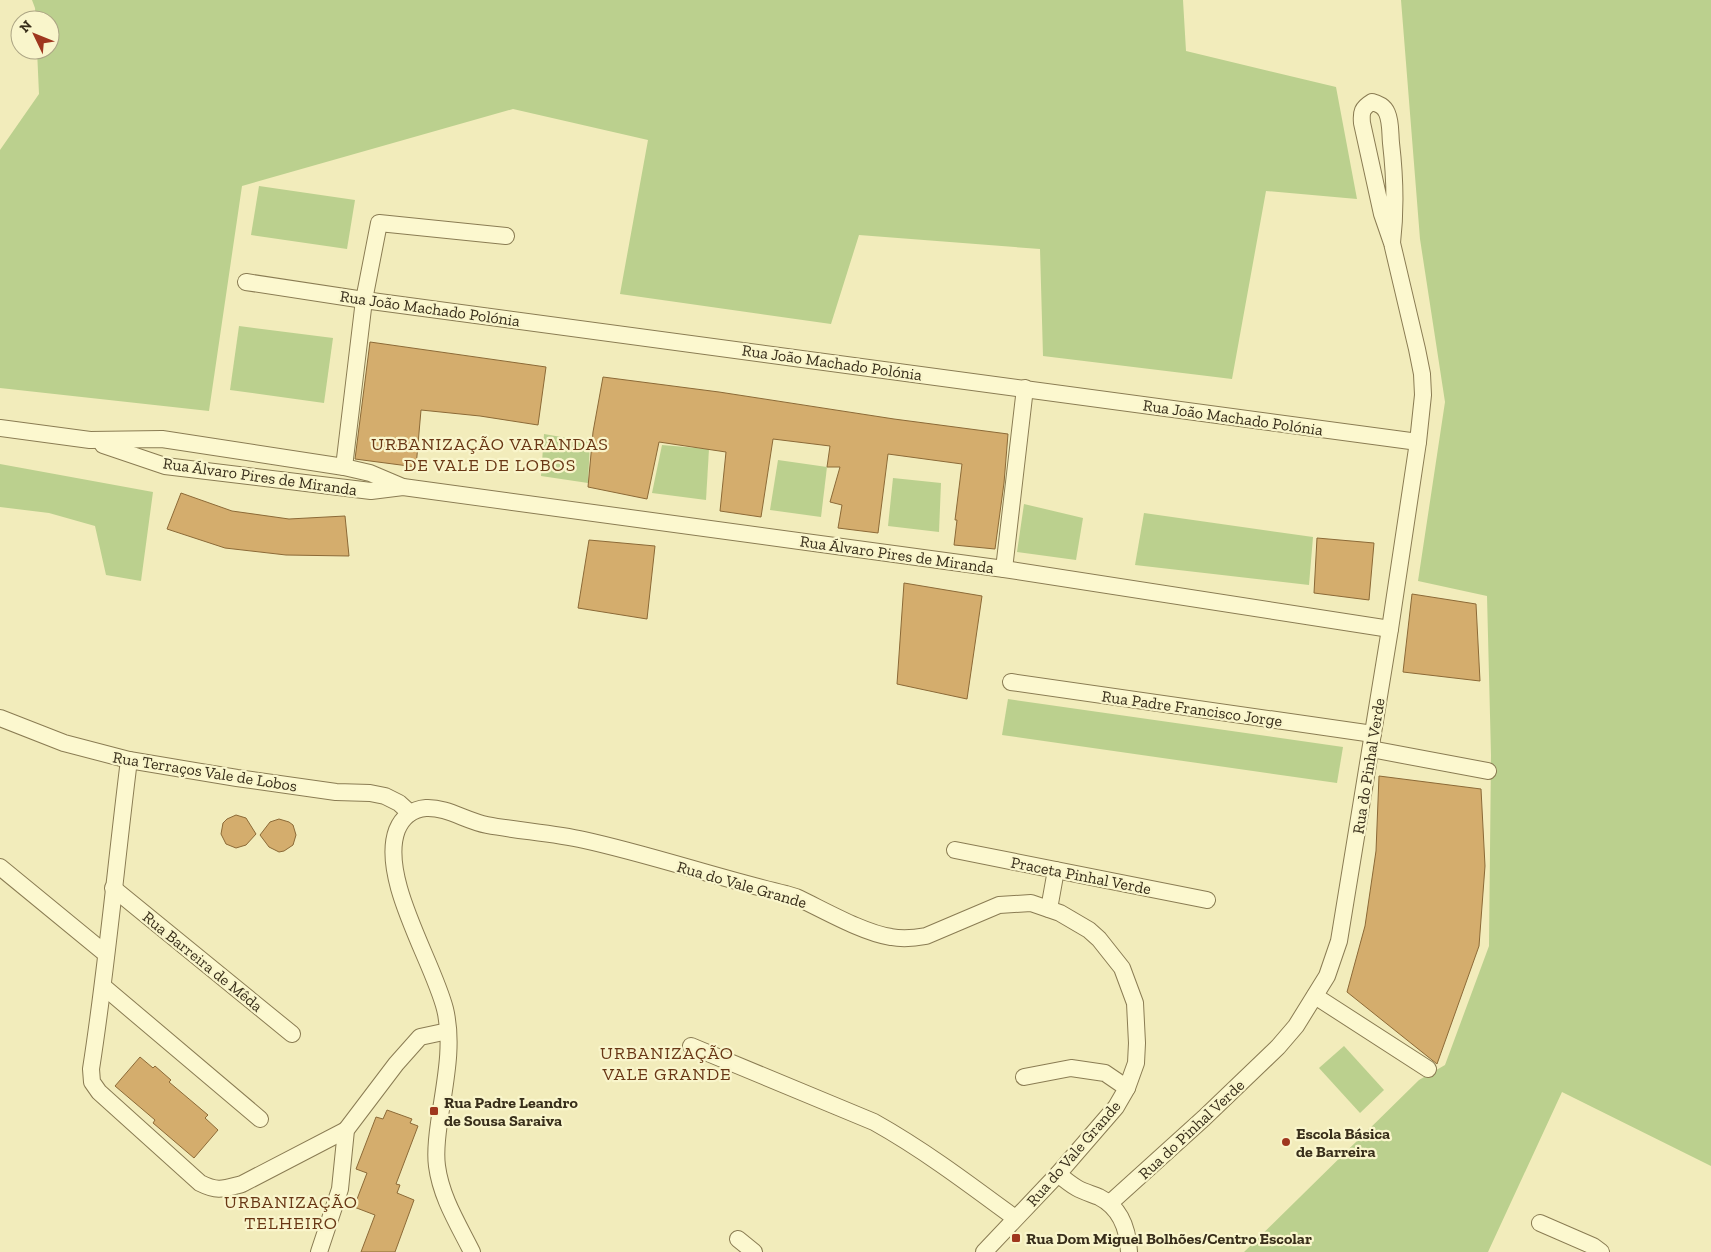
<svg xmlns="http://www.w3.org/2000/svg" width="1711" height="1252" font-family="'Zilla Slab',serif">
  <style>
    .green { fill: #bbd08e }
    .building { fill: #d4ad6d; stroke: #8c6a37 }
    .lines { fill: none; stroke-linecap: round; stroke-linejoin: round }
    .minor-casing { stroke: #8a7c53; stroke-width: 18 }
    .minor { stroke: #fcf8cf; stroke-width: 16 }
    .poi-dot { fill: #9f371e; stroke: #f9f5cb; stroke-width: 2 }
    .labels { text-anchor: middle; stroke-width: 4.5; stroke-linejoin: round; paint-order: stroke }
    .street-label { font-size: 16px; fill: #382e1a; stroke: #f9f5cb }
    .poi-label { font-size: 16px; font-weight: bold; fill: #382e1a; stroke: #f9f5cb; text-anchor: start }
    .neighbourhood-label { font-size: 18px; letter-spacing: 1px; fill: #693715; stroke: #f9f5cb }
  </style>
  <rect width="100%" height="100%" fill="#f2ecbb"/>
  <!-- green -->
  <g class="green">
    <path d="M32,0H1183L1186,51L1336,87L1357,199L1266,191L1232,379L1043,356L1040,249L859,235L831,324L620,294L648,140L513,109L242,186L209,411L0,388V150L39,94L37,50H50V20H36L35,8Z"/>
    <path d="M1401,0H1711V1166L1562,1092L1488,1252H1244L1419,1080L1445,1065L1489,946L1491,755L1487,596L1418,581L1445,402L1420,239Z"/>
    <path d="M259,186L355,200L347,249L251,235Z"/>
    <path d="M239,326L333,338L324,403L230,390Z"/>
    <path d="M544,434L590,442L588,483L541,476Z"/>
    <path d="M662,445L709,449L706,500L652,493Z"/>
    <path d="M778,460L827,467L821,517L770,510Z"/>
    <path d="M0,464L153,492L141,581L106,575L95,526L49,513L0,507Z"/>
    <path d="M893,478L941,483L939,532L888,526Z"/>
    <path d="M1024,504L1083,518L1076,560L1017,552Z"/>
    <path d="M1144,513L1313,537L1309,585L1135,565Z"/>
    <path d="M1008,699L1343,747L1337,783L1002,735Z"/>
    <path d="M1344,1046L1384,1090L1360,1113L1319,1068Z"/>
  </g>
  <!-- building -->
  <g class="building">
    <path d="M370,342L546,367L538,425L480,416L421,410L416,467L355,459Z"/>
    <path d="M603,377L719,392L894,419L1008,434L1004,483L995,549L954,545L957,520H955L962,464L888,454L878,533L838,528L842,505L830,502L840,467H827L830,446L773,439L761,517L720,511L726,452L659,442L647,499L588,487L593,432Z"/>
    <path d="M181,493L232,511L289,519L345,516L349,556L286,555L225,548L167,529Z"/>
    <path d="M1317,538L1374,543L1369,600L1314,593Z"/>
    <path d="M589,540L655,546L647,619L578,608Z"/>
    <path d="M904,583L982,596L967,699L897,684Z"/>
    <path d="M1412,594L1476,604L1480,681L1403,672Z"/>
    <path d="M1379,776L1481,789L1485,866L1479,946L1437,1064L1347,992L1365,926L1376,851Z"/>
    <path d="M236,815L246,818L256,834L246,845L236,848L226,844L221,834L223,823L227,819Z"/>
    <path d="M279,819L289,822L293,825L296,835L293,845L284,851L279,852L269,847L260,835L270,822Z"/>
    <path d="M140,1057L153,1068L155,1066L171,1080L169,1082L208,1115L205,1118L218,1130L194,1158L153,1123L155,1120L115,1086Z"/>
    <path d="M387,1110L412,1119L410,1123L418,1126L396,1184L400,1185L397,1193L414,1200L395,1252H361L375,1215L354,1207L367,1173L356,1169L376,1117L383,1119Z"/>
  </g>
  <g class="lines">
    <defs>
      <g id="minor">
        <path d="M246,282L364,300L1418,442"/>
        <path d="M0,428L90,440L162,439L344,467L370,473L403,487L1004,569L1390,629"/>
        <path d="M103,445L165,466L371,491L403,487"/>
        <path d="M344,467L364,300L379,223L506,236"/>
        <path d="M1004,569L1025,388"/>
        <path d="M1011,682L1373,734"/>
        <path d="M0,718L64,743L129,760L237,778L336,792L370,793L385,796L399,803L410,813"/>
        <path d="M1371,749L1488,771"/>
        <path d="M129,760C116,863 107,967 91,1069L92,1082L99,1092L200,1183C218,1192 223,1189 242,1184L346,1130"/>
        <path d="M955,850L1207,900"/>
        <path d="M0,867L106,954"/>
        <path d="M113,888L292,1034"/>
        <path d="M1049,909L1056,870"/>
        <path d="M104,987L260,1119"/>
        <path d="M1315,996L1428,1069"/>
        <path d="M691,1046L874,1122C924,1150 969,1184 1015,1218"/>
        <path d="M1024,1077L1071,1068L1105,1073L1127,1088"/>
        <path d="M1058,1174C1064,1179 1070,1184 1077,1188C1084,1192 1092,1194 1099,1197C1121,1208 1128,1229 1129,1252"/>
        <path d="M1110,1203L1204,1118L1278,1047L1296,1026L1327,976L1339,941L1390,629L1418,442L1423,395L1422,374L1417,349L1392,243L1382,214L1362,123C1361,112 1362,108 1372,102C1379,104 1384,106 1387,113C1391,122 1390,133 1391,143C1395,177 1396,209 1392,243"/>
        <path d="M1540,1223L1593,1246L1601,1252"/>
        <path d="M738,1239L754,1252"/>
        <path d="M319,1252L340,1189L346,1130L396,1064L420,1037L448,1031"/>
        <path d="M472,1252C458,1224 441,1197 437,1166C435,1152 437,1137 439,1123C444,1086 454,1046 445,1009C433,961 379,878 397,830C402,818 412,809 426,808C447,807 466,821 487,825C519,831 552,833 584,840C652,855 718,878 786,894L796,897C822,909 863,933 891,937C902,939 915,938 926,936L999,905L1031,903L1060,913L1089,930L1099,939L1122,968L1135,1003L1137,1043L1136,1063L1127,1088L1116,1107L1058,1174L984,1252"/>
      </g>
    </defs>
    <!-- minor casing -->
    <use href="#minor" class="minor-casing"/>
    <!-- minor -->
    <use href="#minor" class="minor"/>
  </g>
  <!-- markers -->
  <g class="poi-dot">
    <rect x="429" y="1106" width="10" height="10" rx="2.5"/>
    <circle cx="1286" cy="1142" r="5"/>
    <rect x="1011" y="1233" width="10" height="10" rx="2.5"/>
  </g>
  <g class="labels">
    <!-- street labels -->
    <g class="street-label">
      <text transform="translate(430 308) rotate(8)" y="6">Rua João Machado Polónia</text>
      <text transform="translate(832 362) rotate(8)" y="6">Rua João Machado Polónia</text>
      <text transform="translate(1233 417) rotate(8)" y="6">Rua João Machado Polónia</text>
      <text transform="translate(260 476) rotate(8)" y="6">Rua Álvaro Pires de Miranda</text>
      <text transform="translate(897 554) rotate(8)" y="6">Rua Álvaro Pires de Miranda</text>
      <text transform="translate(1192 708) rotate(8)" y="6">Rua Padre Francisco Jorge</text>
      <text transform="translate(1368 766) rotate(-81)" y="6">Rua do Pinhal Verde</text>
      <text transform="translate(205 771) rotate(9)" y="6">Rua Terraços Vale de Lobos</text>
      <text transform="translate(1081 875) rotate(11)" y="6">Praceta Pinhal Verde</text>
      <text transform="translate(742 884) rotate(16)" y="6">Rua do Vale Grande</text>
      <text transform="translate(203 961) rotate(39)" y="6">Rua Barreira de Mêda</text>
      <text transform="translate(1191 1129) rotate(-43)" y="6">Rua do Pinhal Verde</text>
      <text transform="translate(1073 1153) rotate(-49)" y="6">Rua do Vale Grande</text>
    </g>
    <!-- poi labels -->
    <g class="poi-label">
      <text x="444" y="1108">Rua Padre Leandro<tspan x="444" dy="18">de Sousa Saraiva</tspan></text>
      <text x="1296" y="1139">Escola Básica<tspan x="1296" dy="18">de Barreira</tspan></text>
      <text x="1026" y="1244">Rua Dom Miguel Bolhões/Centro Escolar</text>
    </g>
    <!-- neighbourhood labels -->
    <g class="neighbourhood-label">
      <text x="490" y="450">URBANIZAÇÃO VARANDAS<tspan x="490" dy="21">DE VALE DE LOBOS</tspan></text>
      <text x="667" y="1059">URBANIZAÇÃO<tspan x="667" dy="21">VALE GRANDE</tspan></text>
      <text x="291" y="1208">URBANIZAÇÃO<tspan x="291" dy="21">TELHEIRO</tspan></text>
    </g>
  </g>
  <!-- north arrow -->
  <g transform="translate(35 35) rotate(313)"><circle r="24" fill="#f9f5cb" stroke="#aca584"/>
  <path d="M0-4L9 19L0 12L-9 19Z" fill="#9f371e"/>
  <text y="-8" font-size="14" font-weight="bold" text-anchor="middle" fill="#382e1a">N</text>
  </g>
</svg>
